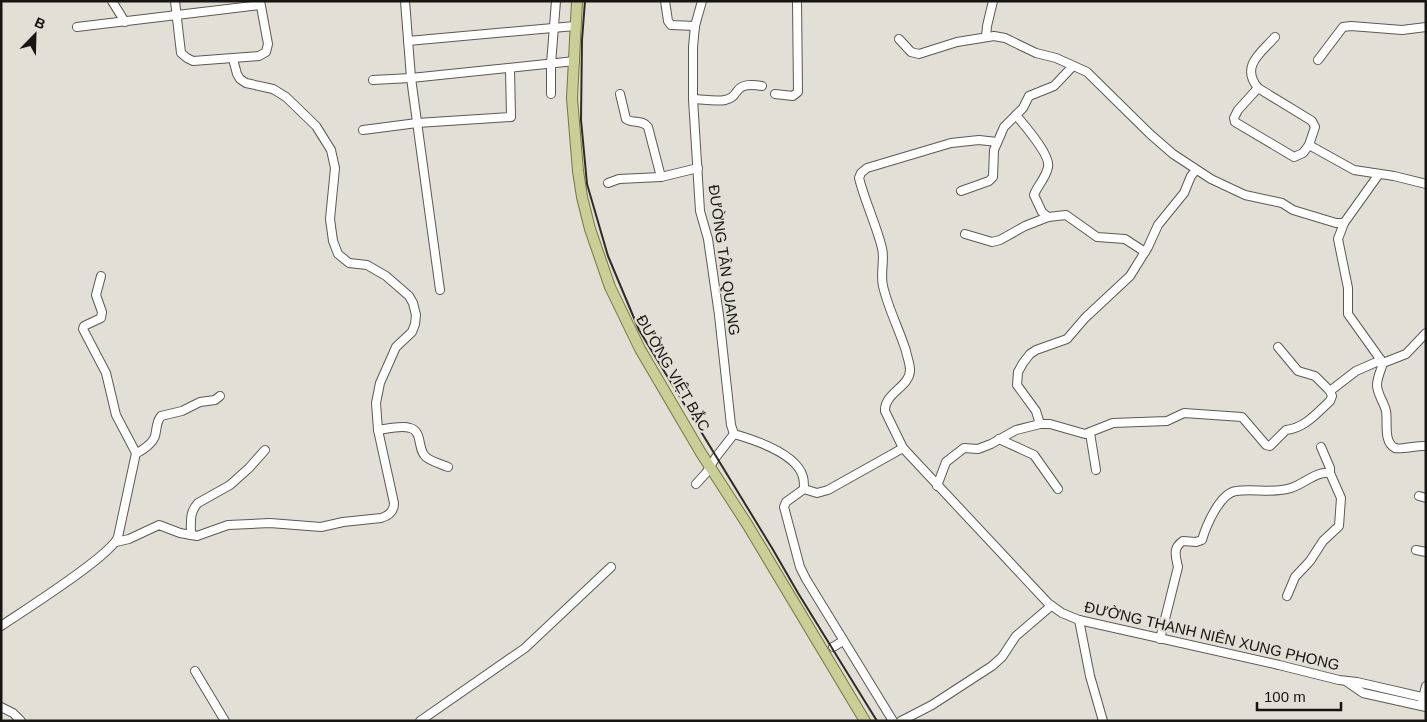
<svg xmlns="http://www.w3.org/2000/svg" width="1427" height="722" font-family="Arial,sans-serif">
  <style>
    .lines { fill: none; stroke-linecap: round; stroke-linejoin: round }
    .minor-casing { stroke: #5b5951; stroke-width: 10 }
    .major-casing { stroke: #74783b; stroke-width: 12 }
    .minor { stroke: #fff; stroke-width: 8 }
    .major { stroke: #cace97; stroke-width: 10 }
    .rail { stroke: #2d2b28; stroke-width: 2 }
    .labels { text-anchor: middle; stroke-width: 4.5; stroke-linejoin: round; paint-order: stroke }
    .street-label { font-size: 15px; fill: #161512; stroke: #e2dfd6 }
  </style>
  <rect width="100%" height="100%" fill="#e2dfd6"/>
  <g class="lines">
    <defs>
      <g id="minor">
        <path d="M112,1L125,22"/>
        <path d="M175,1L181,53L187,58L193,61L259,56L266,52L268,44L260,1"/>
        <path d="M405,1L411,78L440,290"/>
        <path d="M665,1L668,21L671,25L695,26"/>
        <path d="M702,1L695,26L693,47V99L700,211L708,239L719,315L731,425L734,434"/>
        <path d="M77,27L260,5"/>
        <path d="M986,37L987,26L993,1"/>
        <path d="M1275,37C1261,53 1240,66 1258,88L1312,121L1315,127L1309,145L1354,170L1394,176L1426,184"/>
        <path d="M899,39L911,52L919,54L957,42L994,36L1005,38L1036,53L1056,58L1087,72L1150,134L1173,154L1211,179L1245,195L1282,203L1293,210L1336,223H1344"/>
        <path d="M408,41L575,26"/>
        <path d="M1318,60L1343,27L1351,26L1402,30L1426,27"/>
        <path d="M373,80L411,78L575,61"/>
        <path d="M1258,88L1238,110L1234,118L1235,122L1294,157L1303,153L1309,145"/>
        <path d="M551,94V64L556,1"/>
        <path d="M620,94L626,119C633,124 642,119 648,127L661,177"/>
        <path d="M775,94L793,96L798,92L797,1"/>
        <path d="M693,99C702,99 715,102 725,100C742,97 730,81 762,86"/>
        <path d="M1016,115C1024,125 1051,155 1048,167C1046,178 1037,186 1034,195L1042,212L1048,217"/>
        <path d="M363,130L417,123L511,117L510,69"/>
        <path d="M1379,174L1344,223L1338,239L1348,288V314L1383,363"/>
        <path d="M608,183L619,179L661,177L698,168"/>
        <path d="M961,191L989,181L993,177L994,150L1004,127L1023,108L1029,96L1054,86L1073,66"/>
        <path d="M965,234L992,242L1000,240L1025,226L1048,217L1066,215L1097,237L1125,239L1145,252"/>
        <path d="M1426,333L1406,354L1383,363C1381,370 1377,378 1377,385C1377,394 1384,402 1386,411C1388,422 1383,442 1395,448C1400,450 1418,445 1426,446"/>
        <path d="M1330,391L1356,371L1381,360"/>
        <path d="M1040,424L1036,411L1017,385L1018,372L1023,363L1030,354L1036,350L1067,339L1085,318L1130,276L1148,247L1158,225L1184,193L1191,176L1196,170"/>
        <path d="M378,430C387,429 401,425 410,428C423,431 417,450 426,457C432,462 441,464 448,467"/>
        <path d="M1090,433L1096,470"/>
        <path d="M734,434C755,440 797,454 803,477C804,481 804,485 804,489L817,493L828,490L903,448L1048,603L1062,613L1079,620L1279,665L1339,680L1357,682L1426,698"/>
        <path d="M999,439L1034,455L1058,489"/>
        <path d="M903,448L885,411C884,393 910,387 910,370C910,363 907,357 906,351C899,329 888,308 883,286C880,273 885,260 882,248C876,224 865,202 859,178L861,173L867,168L951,143L979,140L997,142"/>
        <path d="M136,453C142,451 153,443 155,436C157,429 156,422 161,416L182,411L200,402L215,400L220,396"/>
        <path d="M696,484L706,473L716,457L734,434"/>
        <path d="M937,486L946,462L964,448L978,449L991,444L1016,430L1040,424H1050L1085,434L1113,423L1167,421L1184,413L1242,417L1266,445L1270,446L1286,430C1305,428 1317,413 1330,401L1332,396L1330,391L1315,376L1298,371L1278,347"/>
        <path d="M804,489L786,502L784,507L800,567L806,579L893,721"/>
        <path d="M1419,496L1426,498"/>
        <path d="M191,535C191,523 189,512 198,503L230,485L249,468L265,450"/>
        <path d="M116,542L129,539L159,525L180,533L197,536L228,525L270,523L321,527L343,522L381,518C388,516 394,512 394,503L378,430L376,403L380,383L396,347L412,332L415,324L416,315L413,303L409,296L386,276L367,265L349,263L338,254L333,241L330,219L335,168L331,150L316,126L286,97L273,89L246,83L240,79L237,74L233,59"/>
        <path d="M1416,550L1426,552"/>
        <path d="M1287,596L1295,577L1310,561L1323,541L1339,526L1341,498L1330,473V468L1321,447"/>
        <path d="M1079,620L1090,676L1103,721"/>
        <path d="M1,626C23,611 111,556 118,537L136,453L116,415L106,373L83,329L84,326L101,318L102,312L96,295L101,276"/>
        <path d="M1160,639L1178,567C1176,557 1172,548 1183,541L1196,542L1202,540C1206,526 1220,493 1236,491C1254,488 1272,494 1291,488C1304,484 1316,471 1330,473"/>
        <path d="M833,647L843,641"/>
        <path d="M195,671L225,721"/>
        <path d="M1347,682L1363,693L1426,707"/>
        <path d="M1422,702L1426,686"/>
        <path d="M1,707L13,713L21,721"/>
        <path d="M420,721L525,648L611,567"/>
        <path d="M901,721L932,705L992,666L1002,657L1016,636L1051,606"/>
      </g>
      <path id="major" d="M577,1L572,98L578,171L582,197L590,229L610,287L640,349L701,453L747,524L865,721"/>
    </defs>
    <!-- minor casing -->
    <use href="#minor" class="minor-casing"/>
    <!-- major casing -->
    <use href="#major" class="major-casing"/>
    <!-- minor -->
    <use href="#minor" class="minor"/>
    <!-- major -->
    <use href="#major" class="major"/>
    <!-- rail -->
    <path class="rail" d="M585,1L582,40L581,120L587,184L608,256L639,330L772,548L798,593L877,721"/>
  </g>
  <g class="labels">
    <!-- street labels -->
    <g class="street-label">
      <text transform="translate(724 260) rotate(82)" y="5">ĐƯỜNG TÂN QUANG</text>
      <text transform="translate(673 373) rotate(60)" y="5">ĐƯỜNG VIỆT BẮC</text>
      <text transform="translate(1212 636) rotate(13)" y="5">ĐƯỜNG THANH NIÊN XUNG PHONG</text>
    </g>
  </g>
  <!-- border -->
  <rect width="1427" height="722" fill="none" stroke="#161512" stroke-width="5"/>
  <!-- north arrow -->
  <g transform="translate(35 35) rotate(23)" stroke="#e2dfd6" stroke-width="4" paint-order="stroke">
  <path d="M0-4L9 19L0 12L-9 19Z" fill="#161512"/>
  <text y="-8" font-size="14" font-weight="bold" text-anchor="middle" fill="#161512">B</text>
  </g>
  <!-- scale -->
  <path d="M1257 702v8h84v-8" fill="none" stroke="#161512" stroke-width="2.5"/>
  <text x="1264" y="702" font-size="15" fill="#161512" stroke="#e2dfd6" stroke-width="4" paint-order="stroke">100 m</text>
</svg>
